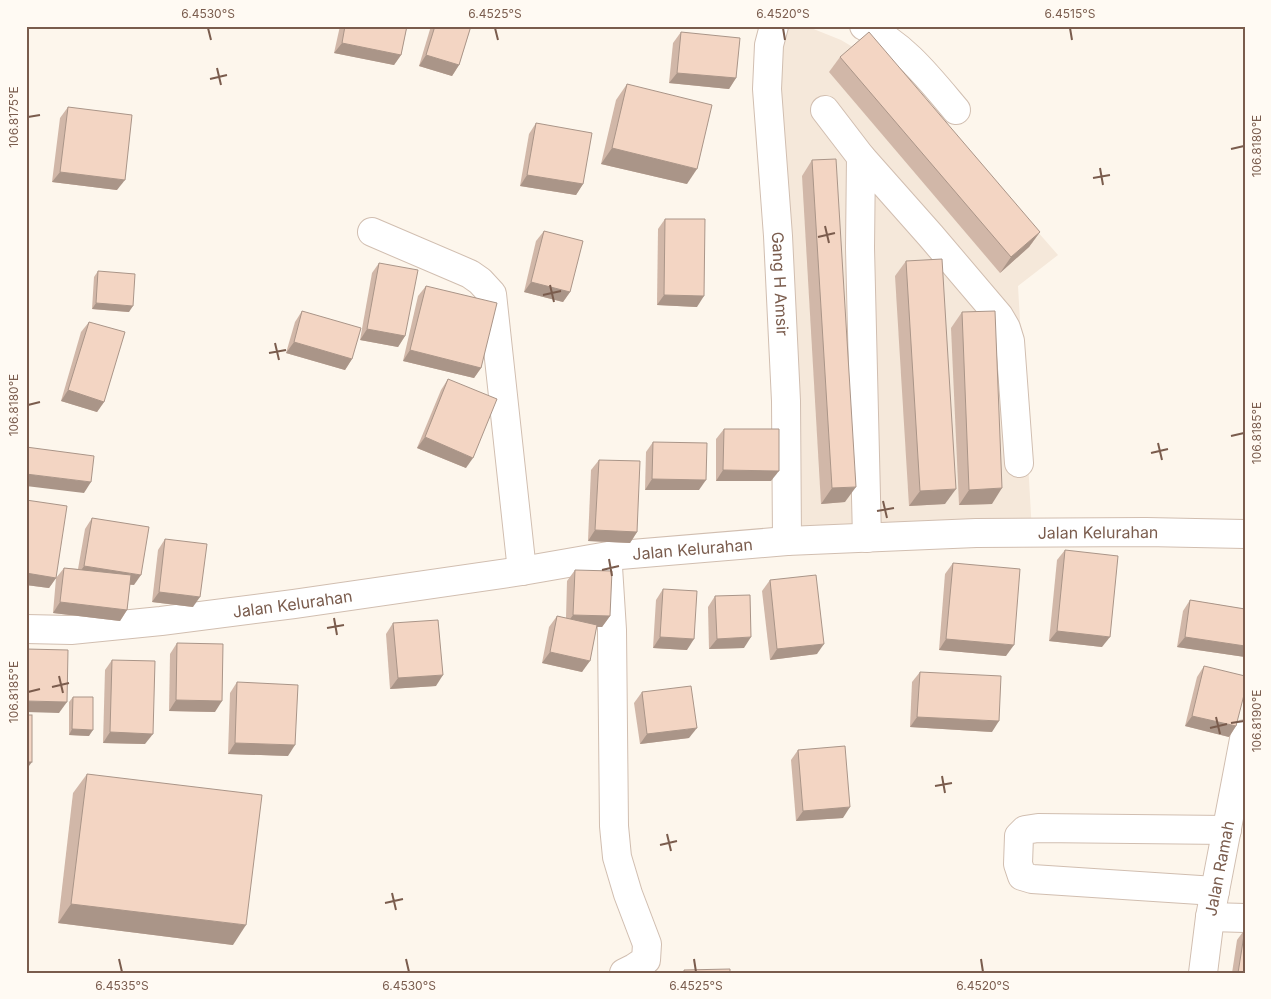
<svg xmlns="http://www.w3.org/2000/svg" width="1271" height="999" font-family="Inter,sans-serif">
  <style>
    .residential { fill: #f5e8da }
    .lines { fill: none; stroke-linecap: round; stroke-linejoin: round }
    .minor-casing { stroke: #d1beb0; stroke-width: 30 }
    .minor { stroke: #fff; stroke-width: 28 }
    .wall { fill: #d1b7a8 }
    .shaded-wall { fill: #aa9588 }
    .building { fill: #f3d5c3; stroke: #aa9588 }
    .ticks { fill: none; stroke: #7a5c4d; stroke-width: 2 }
    .labels { text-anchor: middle; stroke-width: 4.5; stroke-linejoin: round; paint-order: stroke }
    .street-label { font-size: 16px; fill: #7a5c4d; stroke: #fffaf3 }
    .neatline { fill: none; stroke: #7a5c4d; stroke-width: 2 }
    .ticks-label { font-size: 12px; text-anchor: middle; fill: #7a5c4d }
  </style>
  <rect width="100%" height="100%" fill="#fdf6ec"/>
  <!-- residential -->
  <path class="residential" d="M788,26H806L841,40L888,68L995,183L1058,255L1018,286L1032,532L814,538L795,522L779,50Z"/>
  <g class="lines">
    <defs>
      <g id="minor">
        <path id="s1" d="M774,26L769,45L767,89L778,236L786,401L787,541"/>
        <path d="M864,26C903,44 929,78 956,110"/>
        <path d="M825,110L861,157"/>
        <path d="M372,232L470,274L480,281L492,294L522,571"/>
        <path d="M867,538L860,248L861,157L931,236L999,316L1006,328L1010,341L1019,463"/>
        <path d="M608,567L612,630L614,826L617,857L628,894L647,944L646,960L634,968L624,973"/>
        <path id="s2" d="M26,629L71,630L161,621L294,604L522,571L608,556L787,541L976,533L1146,532L1245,534"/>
        <path d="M1215,891L1032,879L1022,876L1018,864L1019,836L1025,830L1038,828L1227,830"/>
        <path d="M1210,917L1245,918"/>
        <path id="s3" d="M1203,973L1210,917L1245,734"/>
      </g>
    </defs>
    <!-- minor casing -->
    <use href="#minor" class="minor-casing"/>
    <!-- minor -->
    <use href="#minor" class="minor"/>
  </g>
  <!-- wall -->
  <g class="wall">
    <path d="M340,26H407L401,55L394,65L334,53Z"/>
    <path d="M431,26H471L459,65L452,76L419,66Z"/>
    <path d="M681,32L736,78L729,89L669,83L673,43Z"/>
    <path d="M840,57L1040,232L1029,247L1000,273L829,72Z"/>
    <path d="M627,84L687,184L601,164L616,100Z"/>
    <path d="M68,107L117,190L52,182L60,118Z"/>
    <path d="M536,123L583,184L576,195L520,186L529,134Z"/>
    <path d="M812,160L845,502L821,504L802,176Z"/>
    <path d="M665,219L697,307L657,305L658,229Z"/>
    <path d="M544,231L570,292L563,302L524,292L536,241Z"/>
    <path d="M906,261L945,504L909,506L895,276Z"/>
    <path d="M379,263L405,336L398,347L360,340L372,273Z"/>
    <path d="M98,271L129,312L92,309L94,277Z"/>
    <path d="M426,286L481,368L474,378L403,361L418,296Z"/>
    <path d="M302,311L352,359L345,370L286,353L295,322Z"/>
    <path d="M962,312L992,504L959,505L951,328Z"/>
    <path d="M89,322L104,402L97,412L61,401L81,332Z"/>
    <path d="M448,379L466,468L417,448L441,390Z"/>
    <path d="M724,429L771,481H716V439Z"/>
    <path d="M653,442L699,490H645L646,452Z"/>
    <path d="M599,460L637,532L630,543L588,541L591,470Z"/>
    <path d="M26,500L56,578L64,568L78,569L85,529L92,518L134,585H130L127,610L120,621L53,613L56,578L49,588L26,585Z"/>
    <path d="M165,539L193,607L152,602L158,550Z"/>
    <path d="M1065,550L1102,647L1049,641L1057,560Z"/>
    <path d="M953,563L1006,656L939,650L945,574Z"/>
    <path d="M575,570L610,616L602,627H597L582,672L542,663L549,627L557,616L566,618L567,581Z"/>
    <path d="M770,580L817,654L770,660L762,591Z"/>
    <path d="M663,589L687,650L653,648L656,600Z"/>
    <path d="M715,596L744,648L709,649L708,607Z"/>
    <path d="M1190,600L1245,609V657L1177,647L1183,611Z"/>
    <path d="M393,623L436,686L390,689L386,634Z"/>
    <path d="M177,643L215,712L169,711L170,654Z"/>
    <path d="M112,660L145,744L103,743L105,670Z"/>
    <path d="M1204,666L1236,726L1229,737L1185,726L1197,677Z"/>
    <path d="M920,672L992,732L910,727L912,682Z"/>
    <path d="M237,682L288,756L228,754L230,693Z"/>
    <path d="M642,692L689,738L640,744L634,703Z"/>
    <path d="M73,697L89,736L69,735V702Z"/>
    <path d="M798,750L843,818L796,821L791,760Z"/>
    <path d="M87,774L233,945L58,923L73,793Z"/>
    <path d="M1245,929V973H1232L1237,940Z"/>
  </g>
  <!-- shaded-wall -->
  <g class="shaded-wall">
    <path d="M342,43L401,55L394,65L334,53Z"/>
    <path d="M426,55L459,65L452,76L419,66Z"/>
    <path d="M677,73L736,78L729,89L669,83Z"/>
    <path d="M612,148L697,169L687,184L601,164Z"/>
    <path d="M60,172L125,180L117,190L52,182Z"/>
    <path d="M527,175L583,184L576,195L520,186Z"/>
    <path d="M1040,232L1029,247L1000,273L1011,257Z"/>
    <path d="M531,282L570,292L563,302L524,292Z"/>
    <path d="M664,295L704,296L697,307L657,305Z"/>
    <path d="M96,303L133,306L129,312L92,309Z"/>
    <path d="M367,329L405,336L398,347L360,340Z"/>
    <path d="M294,342L352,359L345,370L286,353Z"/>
    <path d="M410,350L481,368L474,378L403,361Z"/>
    <path d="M68,390L104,402L97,412L61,401Z"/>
    <path d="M425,437L473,458L466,468L417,448Z"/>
    <path d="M723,470L779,471L771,481H716Z"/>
    <path d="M26,474L91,482L84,493L26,486Z"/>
    <path d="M652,479L706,480L699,490H645Z"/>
    <path d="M856,487L845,502L821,504L832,488Z"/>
    <path d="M1002,488L992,504L959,505L969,490Z"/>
    <path d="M956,489L945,504L909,506L920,491Z"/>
    <path d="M595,530L637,532L630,543L588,541Z"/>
    <path d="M84,566L141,575L134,585L77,576Z"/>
    <path d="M26,573L56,578L49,588L26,585Z"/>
    <path d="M159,592L200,597L193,607L152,602Z"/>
    <path d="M60,602L127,610L120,621L53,613Z"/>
    <path d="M573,615L610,616L602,627L565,626Z"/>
    <path d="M1057,631L1110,637L1102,647L1049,641Z"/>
    <path d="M660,637L694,639L687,650L653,648Z"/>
    <path d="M751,637L744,648L709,649L717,639Z"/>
    <path d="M1185,637L1245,646V657L1177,647Z"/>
    <path d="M946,639L1014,645L1006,656L939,650Z"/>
    <path d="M824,644L817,654L770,660L777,649Z"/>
    <path d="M550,652L590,661L582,672L542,663Z"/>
    <path d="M443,675L436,686L390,689L398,678Z"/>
    <path d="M176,700L222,701L215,712L169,711Z"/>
    <path d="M26,701L67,702L59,713L26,712Z"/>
    <path d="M1192,716L1236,726L1229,737L1185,726Z"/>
    <path d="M917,717L999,721L992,732L910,727Z"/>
    <path d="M697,728L689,738L640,744L647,734Z"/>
    <path d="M72,729L93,730L89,736L69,735Z"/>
    <path d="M110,732L153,734L145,744L103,743Z"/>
    <path d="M235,743L295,745L288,756L228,754Z"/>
    <path d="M26,762H32L26,770Z"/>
    <path d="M850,807L843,818L796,821L803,811Z"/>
    <path d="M71,904L246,925L233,945L58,923Z"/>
  </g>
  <!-- building -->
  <g class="building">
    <path d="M345,26H407L401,55L342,43Z"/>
    <path d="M435,26H471L459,65L426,55Z"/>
    <path d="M681,32L740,38L736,78L677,73Z"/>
    <path d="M869,32L1040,232L1011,257L840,57Z"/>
    <path d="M627,84L712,105L697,169L612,148Z"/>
    <path d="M68,107L132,115L125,180L60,172Z"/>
    <path d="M536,123L592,133L583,184L527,175Z"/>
    <path d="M836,159L856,487L832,488L812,160Z"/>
    <path d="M665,219H705L704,296L664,295Z"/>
    <path d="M544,231L583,241L570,292L531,282Z"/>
    <path d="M942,259L956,489L920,491L906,261Z"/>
    <path d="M379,263L418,270L405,336L367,329Z"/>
    <path d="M98,271L135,274L133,306L96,303Z"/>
    <path d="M426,286L497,303L481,368L410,350Z"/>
    <path d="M302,311L361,328L352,359L294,342Z"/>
    <path d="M995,311L1002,488L969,490L962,312Z"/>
    <path d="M89,322L125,332L104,402L68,390Z"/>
    <path d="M448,379L497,399L473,458L425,437Z"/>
    <path d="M724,429H779V471L723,470Z"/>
    <path d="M653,442L707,443L706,480L652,479Z"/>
    <path d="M26,447L94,456L91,482L26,474Z"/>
    <path d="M599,460L640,461L637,532L595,530Z"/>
    <path d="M26,500L67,506L56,578L26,573Z"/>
    <path d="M92,518L149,527L141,575L84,566Z"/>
    <path d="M165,539L207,544L200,597L159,592Z"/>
    <path d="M1065,550L1118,556L1110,637L1057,631Z"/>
    <path d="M953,563L1020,569L1014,645L946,639Z"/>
    <path d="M64,568L131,575L127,610L60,602Z"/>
    <path d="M575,570L612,571L610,616L573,615Z"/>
    <path d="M816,575L824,644L777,649L770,580Z"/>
    <path d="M663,589L697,591L694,639L660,637Z"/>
    <path d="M750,595L751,637L717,639L715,596Z"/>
    <path d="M1190,600L1245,609V646L1185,637Z"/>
    <path d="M557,616L597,625L590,661L550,652Z"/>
    <path d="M438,620L443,675L398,678L393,623Z"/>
    <path d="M177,643L223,644L222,701L176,700Z"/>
    <path d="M26,649L68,650L67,702L26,701Z"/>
    <path d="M112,660L155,661L153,734L110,732Z"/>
    <path d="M1204,666L1245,676V691L1236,726L1192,716Z"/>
    <path d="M920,672L1001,676L999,721L917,717Z"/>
    <path d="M237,682L298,685L295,745L235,743Z"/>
    <path d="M691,686L697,728L647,734L642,692Z"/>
    <path d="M73,697H93V730L72,729Z"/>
    <rect x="26" y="715" width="6" height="47"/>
    <path d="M845,746L850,807L803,811L798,750Z"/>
    <path d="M87,774L262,795L246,925L71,904Z"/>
    <path d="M1245,929V973H1238Z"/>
    <path d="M730,969V973H684V970Z"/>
  </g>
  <!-- ticks -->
  <path class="ticks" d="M208,28L211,40M495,28L498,40M783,28L785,40M1070,28L1072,40M217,68L221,85M210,79L227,75M28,117L40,115M1231,149L1244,146M1100,168L1103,185M1093,178L1110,175M825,226L829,243M818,237L835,233M550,285L554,302M543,295L561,291M275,343L279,360M269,353L286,350M28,405L40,402M1231,436L1244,433M1158,443L1162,460M1151,453L1168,449M883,501L887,518M877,511L894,508M609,559L612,576M602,570L619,566M334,618L337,635M327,628L344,625M59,676L63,693M52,687L69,683M28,692L40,689M1216,717L1220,734M1231,723L1244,721M1210,728L1227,724M942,776L945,793M935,786L952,783M667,834L671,851M660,845L677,841M392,893L396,910M385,903L403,899M119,959L122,972M406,959L409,972M694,959L696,972M981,959L983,972"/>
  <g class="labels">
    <!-- street labels -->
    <g class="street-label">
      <text dy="6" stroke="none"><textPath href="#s1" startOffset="259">Gang H Amsir</textPath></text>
      <text dy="6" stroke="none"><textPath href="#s2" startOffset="1078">Jalan Kelurahan</textPath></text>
      <text dy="6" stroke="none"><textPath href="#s2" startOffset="672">Jalan Kelurahan</textPath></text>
      <text dy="6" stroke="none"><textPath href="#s2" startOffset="268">Jalan Kelurahan</textPath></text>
      <text dy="6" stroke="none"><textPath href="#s3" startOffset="106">Jalan Ramah</textPath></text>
    </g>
  </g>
  <!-- border -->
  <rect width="1271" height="999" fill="none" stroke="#fffaf3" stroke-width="55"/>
  <rect x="28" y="28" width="1216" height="944" class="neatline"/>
  <g class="ticks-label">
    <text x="208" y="18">6.4530°S</text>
    <text x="495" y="18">6.4525°S</text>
    <text x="783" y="18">6.4520°S</text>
    <text x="1070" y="18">6.4515°S</text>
    <text transform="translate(14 117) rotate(-90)" y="4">106.8175°E</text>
    <text transform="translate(1257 146) rotate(-90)" y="4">106.8180°E</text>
    <text transform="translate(14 405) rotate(-90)" y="4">106.8180°E</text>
    <text transform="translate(1257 433) rotate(-90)" y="4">106.8185°E</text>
    <text transform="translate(14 692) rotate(-90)" y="4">106.8185°E</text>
    <text transform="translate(1257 721) rotate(-90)" y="4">106.8190°E</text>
    <text x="122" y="990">6.4535°S</text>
    <text x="409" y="990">6.4530°S</text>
    <text x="696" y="990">6.4525°S</text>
    <text x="983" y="990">6.4520°S</text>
  </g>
</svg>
